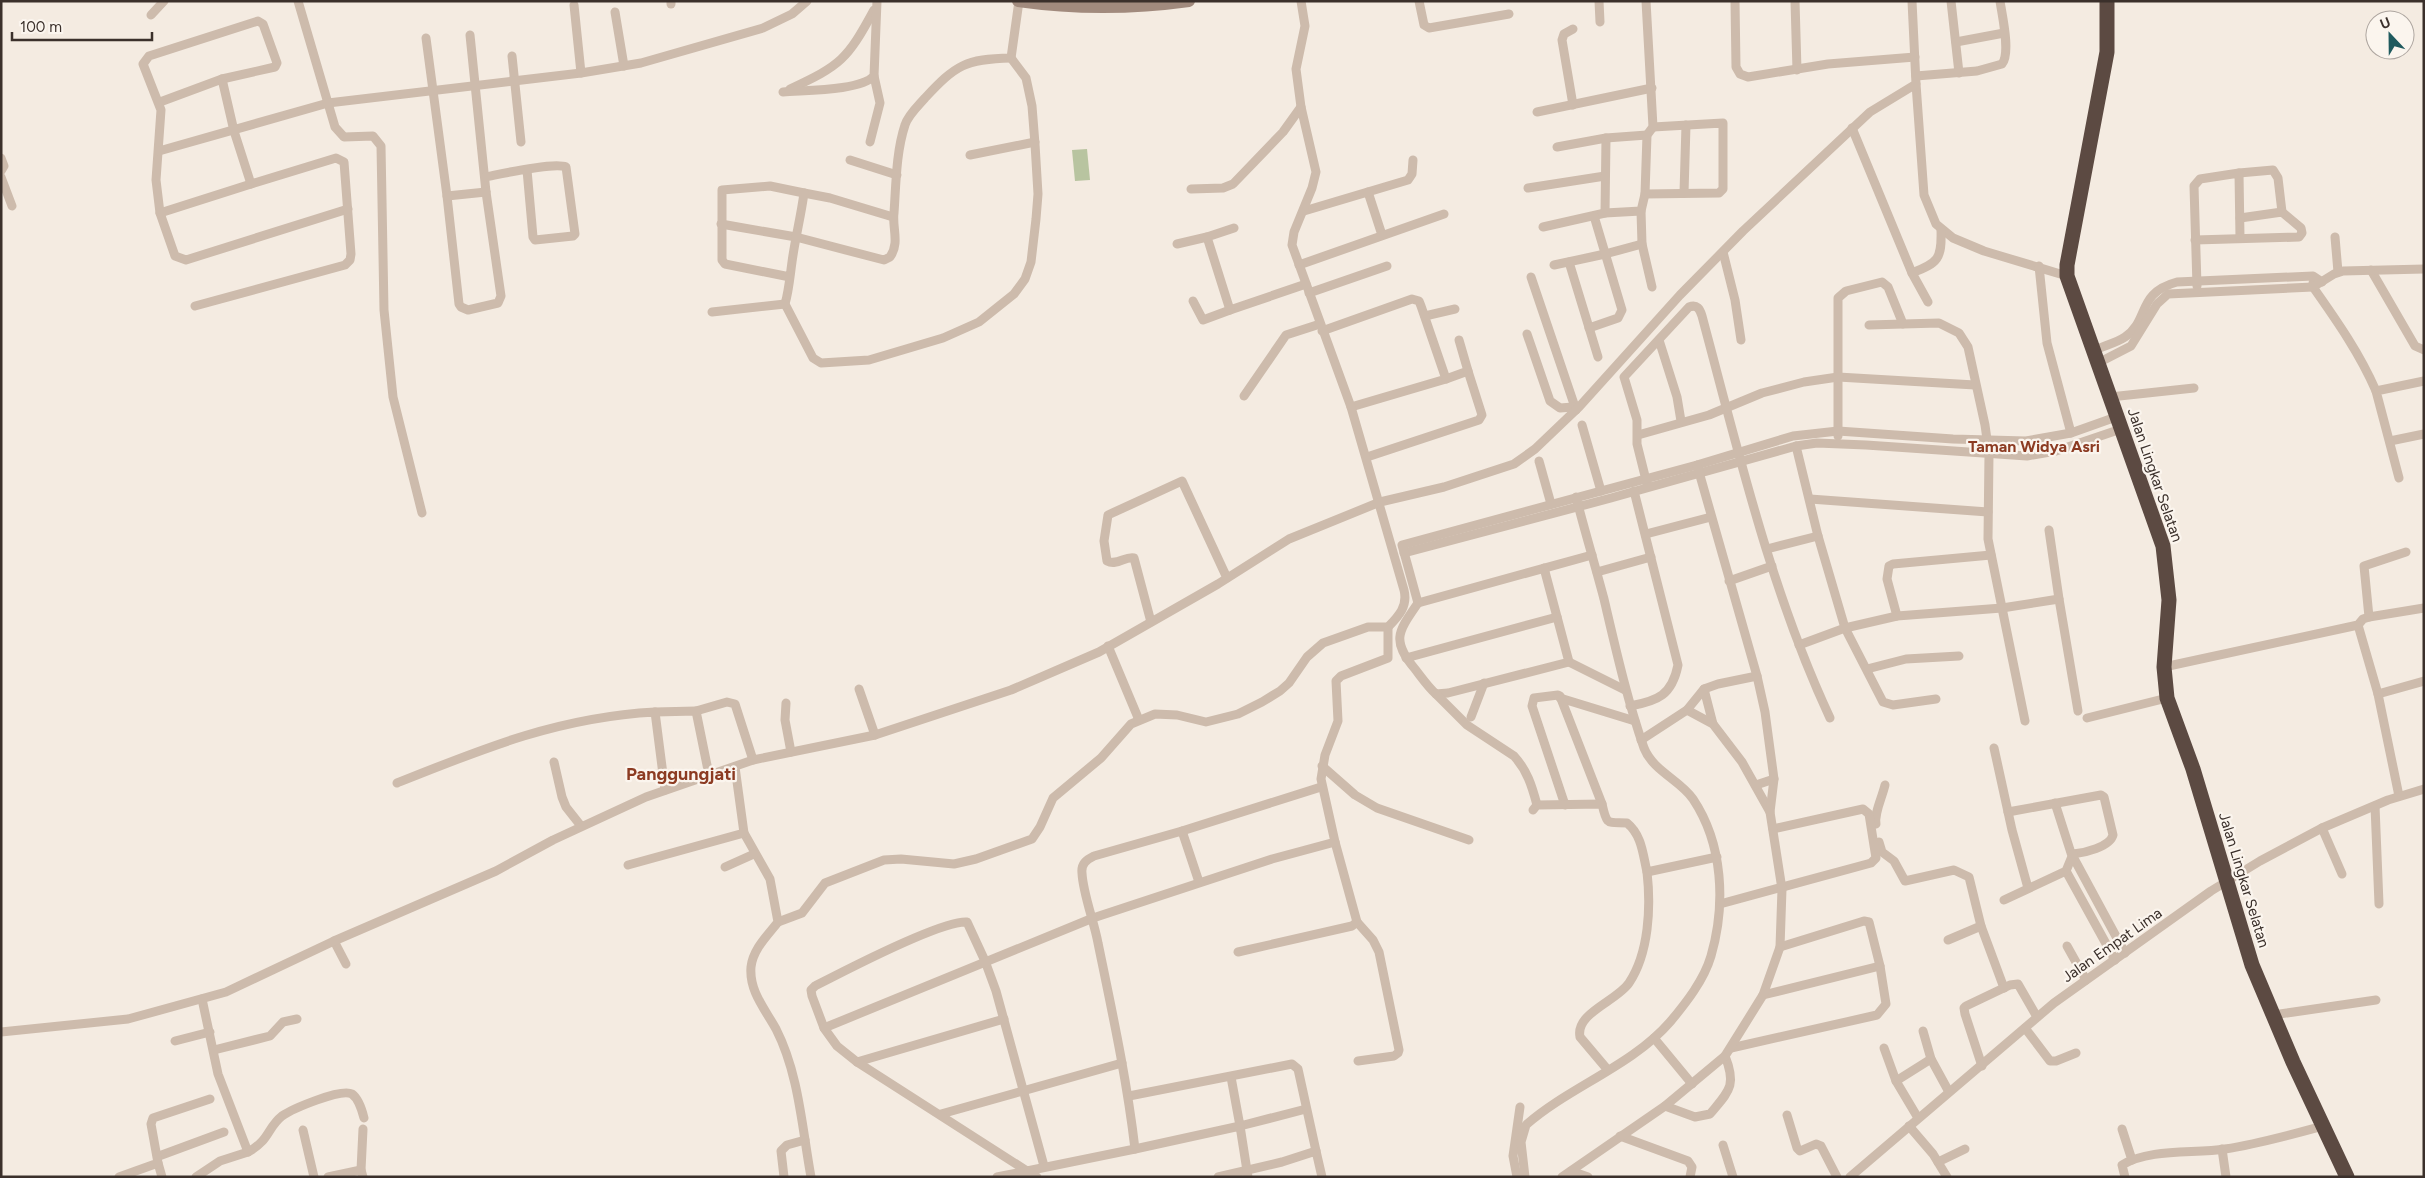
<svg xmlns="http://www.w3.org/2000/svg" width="2425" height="1178" font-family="Figtree,sans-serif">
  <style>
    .green { fill: #b8c4a0 }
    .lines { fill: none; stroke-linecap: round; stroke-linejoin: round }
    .street { stroke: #cdbbac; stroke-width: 9 }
    .secondary { stroke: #a18a7d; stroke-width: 12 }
    .highway { stroke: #5c4a42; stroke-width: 15 }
    .labels { text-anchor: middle; stroke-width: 4.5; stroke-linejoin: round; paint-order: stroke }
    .street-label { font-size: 15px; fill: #3b302b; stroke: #fbf5ee }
    .neighbourhood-label { font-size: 16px; font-weight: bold; fill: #8c3b22; stroke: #fbf5ee }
    .quarter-label { font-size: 18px; font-weight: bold; fill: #8c3b22; stroke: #fbf5ee }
  </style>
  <rect width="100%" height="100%" fill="#f4ebe1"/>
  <!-- green -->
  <path class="green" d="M1087,149L1090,180L1075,181L1072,150Z"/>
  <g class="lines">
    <!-- street -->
    <g class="street">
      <path d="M298,1L335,127L344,137L373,136L381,146L384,310L393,397L422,513"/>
      <path d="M671,1V4"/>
      <path d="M1419,1L1424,25L1429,28L1509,14"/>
      <path d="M1599,1L1600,22"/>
      <path d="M1735,1L1736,67L1740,74L1748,77L1828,64L1915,57"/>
      <path d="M1795,1L1797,70"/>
      <path d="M1951,1L1959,73"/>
      <path d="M574,5L581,73"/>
      <path d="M615,12L624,66"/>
      <path d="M151,15L164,1"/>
      <path d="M426,38L447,196L459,304L461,307L468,310L498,303L501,296L486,192L470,35"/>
      <path d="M1956,42L2004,33"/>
      <path d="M512,56L521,142"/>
      <path d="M1916,76L1977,71L2002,64C2011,53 2002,15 2000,1"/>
      <path d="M1916,84L1924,195L1936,224L1953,238L1984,251L2067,276"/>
      <path d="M790,89C841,65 847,60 874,10"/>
      <path d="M783,92C804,90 860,91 874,76L877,1"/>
      <path d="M160,102L222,79L275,67L277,63L263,24L258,21L149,56L143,64L161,110L156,180L160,213L175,256L186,260L348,209"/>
      <path d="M1573,105L1562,40L1564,34L1573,29"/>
      <path d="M1537,112L1652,88"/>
      <path d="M1852,128L1912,273"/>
      <path d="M870,142L880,103L874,76"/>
      <path d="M1557,147L1606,138L1647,135"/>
      <path d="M159,151L328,103L581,73L641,63L763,28L792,14L807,1"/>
      <path d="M970,155L1035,142"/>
      <path d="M1,158L4,166L1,171"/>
      <path d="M850,160L897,175"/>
      <path d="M2239,173L2273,170L2278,178L2282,212"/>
      <path d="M1,177L12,206"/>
      <path d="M485,177C501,174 554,162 566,167L575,234L573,236L535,240L533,237L527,170"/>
      <path d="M1528,188L1605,176"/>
      <path d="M1191,189L1223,188L1233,184L1283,132L1301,107"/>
      <path d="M1368,192L1382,235"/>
      <path d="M804,193L830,198L893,217"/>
      <path d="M1684,193L1686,125"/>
      <path d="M1645,194L1719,193L1723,189V123L1653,127"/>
      <path d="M447,196L486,192"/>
      <path d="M1304,211L1408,180L1412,174L1413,160"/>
      <path d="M1641,211L1642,244L1652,287"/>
      <path d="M160,213L251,184"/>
      <path d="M1605,213L1606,138"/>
      <path d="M721,224L796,237L884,260L890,257C900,243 892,228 894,213C896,185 896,152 905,125C908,115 918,106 925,98C956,65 965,59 1011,58L1019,1"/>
      <path d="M1543,227L1605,213L1641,211L1645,194L1647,135L1653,127L1646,1"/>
      <path d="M1234,228L1207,237L1230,310L1306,284"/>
      <path d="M2335,237L2338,272"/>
      <path d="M2195,240L2299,237L2302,233L2301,228L2282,212L2240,218"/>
      <path d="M1177,244L1207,237"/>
      <path d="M1723,252L1735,300L1741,340"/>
      <path d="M1569,262L1598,357"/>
      <path d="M1299,265L1444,214"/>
      <path d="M1554,265L1605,254L1642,244"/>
      <path d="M2039,266L2047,343L2071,433"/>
      <path d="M2371,270L2415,346L2424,350"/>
      <path d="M790,277L725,264L722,260V190L770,186L804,193C801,216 795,239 792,262C790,276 789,290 785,304L813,358L821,363L869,360L943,338L979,322L1014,294L1025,279L1031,262L1036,219L1038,194L1035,144L1032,106L1026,78L1011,58"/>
      <path d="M1531,277L1576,410"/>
      <path d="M2313,283V287C2337,321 2360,354 2376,391"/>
      <path d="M2197,286L2194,186L2200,179L2239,173L2240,238"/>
      <path d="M1309,293L1387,266"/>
      <path d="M1193,301L1203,320L1230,310"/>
      <path d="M1928,302L1912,273C1938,263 1942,259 1941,230"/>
      <path d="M195,306L345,265L350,260L351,254L344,162L336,158L251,184L234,131L222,79"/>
      <path d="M712,312L785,304"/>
      <path d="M1425,316L1455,309"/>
      <path d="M1869,325L1903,324"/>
      <path d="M1589,328L1618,318L1622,310L1594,216"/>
      <path d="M1322,331L1412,299L1419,301L1421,306L1446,379L1351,407"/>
      <path d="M1527,334L1550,401L1560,408L1573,407"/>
      <path d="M1659,340L1677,397L1681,421"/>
      <path d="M2093,351C2103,346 2116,343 2125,337C2150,320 2136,293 2177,282L2313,276L2322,282"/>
      <path d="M2098,363L2131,346L2157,304L2168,294L2313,287L2334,274L2343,271L2424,269"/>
      <path d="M1446,379L1468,371L1459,340"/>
      <path d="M1244,396L1286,335L1320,324"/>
      <path d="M2110,397L2194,388"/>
      <path d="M1582,425L1601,491"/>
      <path d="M1638,435L1709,415L1762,393L1804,382L1838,377L1975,385"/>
      <path d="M1838,436V298L1846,291L1882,282L1888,287L1903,324L1939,323L1959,333L1968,347L1985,425L1989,454L1988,539L2025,721"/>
      <path d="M2390,441L2424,434"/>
      <path d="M1796,446L1818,536L1845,628L1883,702L1893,705L1936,699"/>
      <path d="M1367,457L1479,420L1482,415L1468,371"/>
      <path d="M1539,461L1551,504"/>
      <path d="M2399,478L2376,391L2424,381"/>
      <path d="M1647,484L1637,444V420L1624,377L1689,307C1697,304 1700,309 1702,316C1738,450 1771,592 1830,718"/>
      <path d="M1810,499L1988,512"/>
      <path d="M1646,534L1711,517"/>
      <path d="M1767,549L1818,536"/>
      <path d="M1404,553L1611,498L1796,446L1817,443L1866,445L2027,456L2056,451L2121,429"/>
      <path d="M1592,555L1418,603L1402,545L1697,465L1793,436L1838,431L1953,439L2026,441L2071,433L2116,417"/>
      <path d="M1597,572L1651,557"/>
      <path d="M1729,581L1772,566"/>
      <path d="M2059,599L2078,711"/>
      <path d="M1418,603C1398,632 1391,640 1415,669C1422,678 1428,687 1436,694L1448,693L1569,662L1544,568"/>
      <path d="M1897,616L1887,579L1889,566L1893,564L1991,555"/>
      <path d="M2369,617L2424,608"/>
      <path d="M1151,622L1134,558C1125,556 1117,566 1107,561L1104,541L1108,515L1182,481L1227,578"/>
      <path d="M2358,625L2378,694L2399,796"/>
      <path d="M1799,645L1845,628L1897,616L2002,608L2059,599L2049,530"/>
      <path d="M1108,646L1139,720"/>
      <path d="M1406,658L1557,617"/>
      <path d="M1569,662L1625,690"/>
      <path d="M2164,667L2358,625L2363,619L2369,617L2364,566L2406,552"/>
      <path d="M1867,669L1906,659L1959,656"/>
      <path d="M859,689L875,735"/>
      <path d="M1704,689L1713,724"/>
      <path d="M1436,694L1467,725L1514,756C1527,770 1532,786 1537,805"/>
      <path d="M2378,694L2424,681"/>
      <path d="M1560,698L1635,721"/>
      <path d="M786,703L785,720L791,752"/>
      <path d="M1630,706C1658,701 1672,695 1678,665L1634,491"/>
      <path d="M1687,710L1713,724L1742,762L1770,812"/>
      <path d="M696,711L727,702L735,704L753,760"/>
      <path d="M655,712L696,711L709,775"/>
      <path d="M1471,717L1484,683"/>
      <path d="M2087,718L2167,698"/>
      <path d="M1641,740L1687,710L1704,689L1718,684L1757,676"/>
      <path d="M1994,748L2012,830L2028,888"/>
      <path d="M554,762L562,797L566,807L581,826"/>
      <path d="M1322,766L1355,795L1377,808L1469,840"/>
      <path d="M735,767L744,833L770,879L778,922C768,935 753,949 751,967C749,991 765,1009 776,1029C799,1074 802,1128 811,1177"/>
      <path d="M397,783C484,748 560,717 655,712L665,790"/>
      <path d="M1756,785L1774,779"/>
      <path d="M2055,803L2071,853L2125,953"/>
      <path d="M1565,805L1532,706L1534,698L1558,695L1560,696L1602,804"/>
      <path d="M2375,806L2379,904"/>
      <path d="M1533,810L1537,805L1602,804C1607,826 1607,822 1627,823C1642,835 1643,855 1647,872L1717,857"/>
      <path d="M2008,812L2101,795L2104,797L2113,835C2110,847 2084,853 2073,854"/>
      <path d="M1876,824C1874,813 1882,798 1885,785"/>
      <path d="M2322,828L2342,874"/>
      <path d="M1182,831L1199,882"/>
      <path d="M1879,842L1882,852L1894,861L1905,881L1954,870L1969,877L1981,926L2004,988"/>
      <path d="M628,865L744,833"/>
      <path d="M725,867L754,854"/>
      <path d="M2066,871L2115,960"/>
      <path d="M2004,900L2066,871L2073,854"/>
      <path d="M1720,904L1871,863L1876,858L1869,814L1863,809L1773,829"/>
      <path d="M778,922L802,913L825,883L884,860L901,859L954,864L976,859L1032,839L1040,827L1053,798L1101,758L1131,724L1155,714L1177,715L1206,722L1238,714L1262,702L1280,691L1289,683L1307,657L1323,643L1368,627H1388C1399,616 1408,606 1404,590L1351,407L1292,245L1294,232L1312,188L1316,172L1301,107L1296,69L1305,26L1301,1"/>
      <path d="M1357,922L1373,940L1379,952L1399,1050L1398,1053L1394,1056L1358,1061"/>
      <path d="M1948,940L1981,926"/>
      <path d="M334,941L346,964"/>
      <path d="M2067,946L2086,980"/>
      <path d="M1238,952L1352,926L1357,922L1335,842"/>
      <path d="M1763,995L1880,966"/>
      <path d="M202,999L218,1074L248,1152C270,1140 267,1128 282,1116C292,1109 341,1088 352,1094C359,1099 362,1110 364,1118"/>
      <path d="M2273,1015L2376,1000"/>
      <path d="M824,1028L812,996L811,990L815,986C842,972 942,920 967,922L985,961L996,991L1044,1166"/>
      <path d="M2025,1028L2050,1061H2056L2076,1053"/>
      <path d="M1923,1031L1931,1059L1949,1092"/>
      <path d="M1,1032L128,1019L226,992L334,941L496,871L553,840L646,797L753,760L875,735L1011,690L1099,652L1218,584L1289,539L1380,502L1444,487L1514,464L1535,449L1579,407L1680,295L1743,231L1870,112L1916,84L1912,1"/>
      <path d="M1654,1038L1692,1084"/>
      <path d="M175,1041L210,1032"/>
      <path d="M1731,1048L1877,1015L1886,1004L1880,966L1869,922L1864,921L1780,947"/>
      <path d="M1884,1048L1896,1081L1918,1118"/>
      <path d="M214,1050L270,1036L283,1022L297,1019"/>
      <path d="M857,1062L1004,1019"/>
      <path d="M1982,1066L1965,1014L1964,1008L1966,1006L2010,985L2018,984L2037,1017"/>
      <path d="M1607,1069L1580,1037C1575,1013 1617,1001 1629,983C1649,953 1651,907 1647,872"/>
      <path d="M1231,1077L1240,1126L1306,1109"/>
      <path d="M1896,1081L1931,1059"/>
      <path d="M1129,1096L1292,1064L1298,1069L1316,1151"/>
      <path d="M1665,1106L1695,1117L1710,1114C1729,1091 1737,1086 1725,1056"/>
      <path d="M941,1114L1122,1063"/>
      <path d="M1787,1115L1797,1148L1800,1151L1816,1144L1821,1146L1837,1177"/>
      <path d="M1909,1126L1933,1154L1947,1177"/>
      <path d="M2122,1129L2132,1160"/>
      <path d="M303,1130L314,1177"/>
      <path d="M1620,1136L1688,1161L1692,1167L1690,1177"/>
      <path d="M1723,1145L1733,1177"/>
      <path d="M1135,1149L1027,1171L857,1062L837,1046L824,1028L1093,918L1272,859L1335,842L1321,779L1325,755L1338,721L1336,681L1341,676L1388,658V627"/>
      <path d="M2222,1149L2226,1177"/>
      <path d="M159,1156L224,1132"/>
      <path d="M1938,1162L1965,1149"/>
      <path d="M158,1163L162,1177"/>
      <path d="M361,1170L363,1129"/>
      <path d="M1571,1171L1588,1177"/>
      <path d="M119,1177L158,1163L151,1124L153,1118L210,1099"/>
      <path d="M196,1177L220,1161L248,1152"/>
      <path d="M328,1177L361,1170L363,1177"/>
      <path d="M784,1177L781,1151L787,1145L805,1140"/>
      <path d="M997,1177L1027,1171L1037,1177"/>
      <path d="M1218,1177L1282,1162L1316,1151L1322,1177"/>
      <path d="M1248,1177L1240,1126L1135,1149C1127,1080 1112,1011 1098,943C1094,921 1083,894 1082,873C1081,864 1086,860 1094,856L1182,831L1321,787"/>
      <path d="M1517,1177L1513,1156L1520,1107"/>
      <path d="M1525,1177L1521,1142L1526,1125C1569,1087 1632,1066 1670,1022C1686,1003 1704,980 1711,956C1726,904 1723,844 1693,799C1680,780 1653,771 1644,748C1627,699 1616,650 1604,599C1595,565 1585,532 1576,497"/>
      <path d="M1562,1177L1665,1106L1725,1056L1763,995L1780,947L1782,889L1770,812L1774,779L1765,712L1757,676L1697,465"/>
      <path d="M1850,1177L2054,1003L2211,891L2260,861L2322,828L2388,800L2424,789"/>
      <path d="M2125,1177L2122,1165C2150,1148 2194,1154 2225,1149C2258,1144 2290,1135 2323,1126"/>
    </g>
    <!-- secondary -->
    <path class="secondary" d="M1018,1C1075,9 1131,9 1189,1"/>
    <!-- highway -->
    <path class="highway" d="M2107,1V52L2067,265V276L2163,546L2169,600L2164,667L2167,698L2193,769L2252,965L2293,1062L2347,1177"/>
  </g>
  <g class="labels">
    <!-- street labels -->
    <g class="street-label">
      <text transform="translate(2155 475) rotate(71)" y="5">Jalan Lingkar Selatan</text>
      <text transform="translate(2244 880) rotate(73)" y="5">Jalan Lingkar Selatan</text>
      <text transform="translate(2112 945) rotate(-35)" y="5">Jalan Empat Lima</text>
    </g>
    <!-- neighbourhood labels -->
    <g class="neighbourhood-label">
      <text x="2034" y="452">Taman Widya Asri</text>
    </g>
    <!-- quarter labels -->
    <g class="quarter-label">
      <text x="681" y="780">Panggungjati</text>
    </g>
  </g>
  <!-- border -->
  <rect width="2425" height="1178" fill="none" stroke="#3b302b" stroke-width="5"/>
  <!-- north arrow -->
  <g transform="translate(2390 35) rotate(338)"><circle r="24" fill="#fbf5ee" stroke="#aea6a0"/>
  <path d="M0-4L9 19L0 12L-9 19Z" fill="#1f5a5e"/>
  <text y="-8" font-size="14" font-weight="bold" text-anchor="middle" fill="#3b302b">U</text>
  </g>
  <!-- scale -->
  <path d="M12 32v8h140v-8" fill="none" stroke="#3b302b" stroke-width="2.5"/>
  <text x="20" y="32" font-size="15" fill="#3b302b" stroke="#fbf5ee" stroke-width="4" paint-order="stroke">100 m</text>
</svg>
